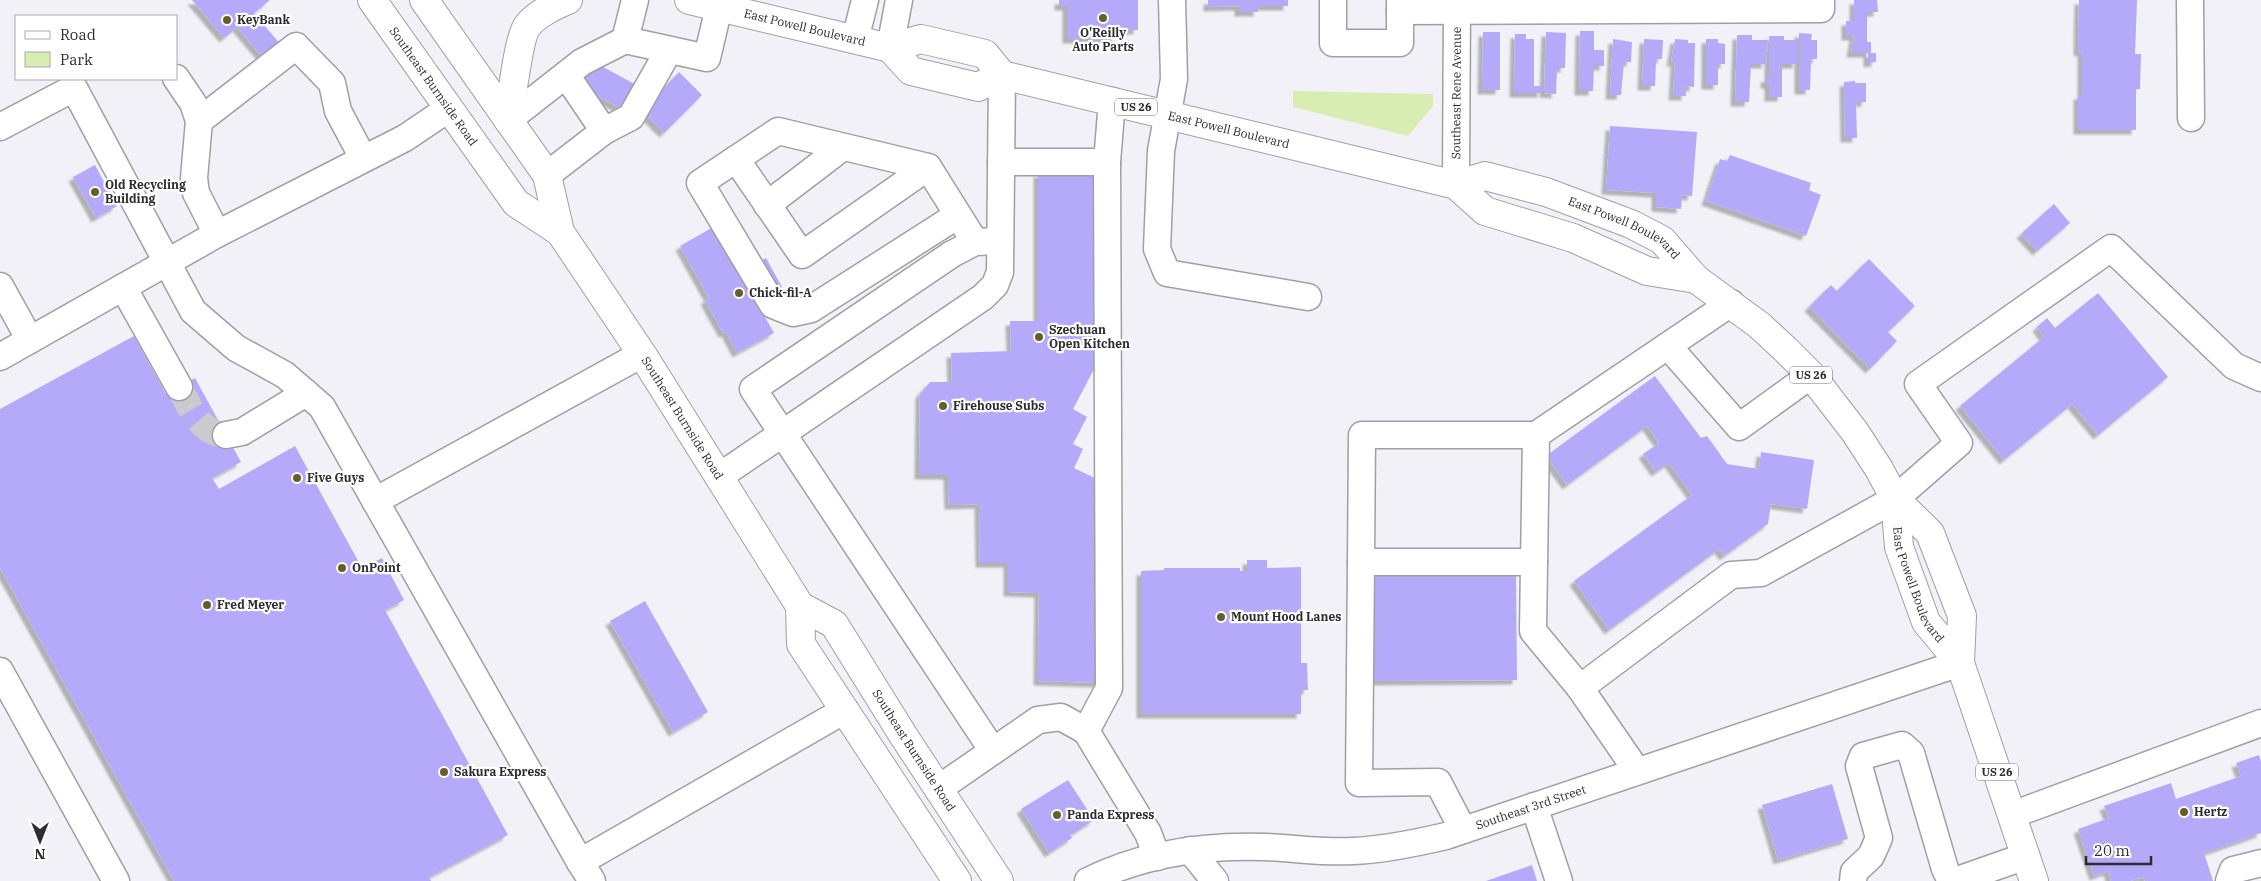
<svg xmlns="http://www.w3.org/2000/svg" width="2261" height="881" font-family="'IBM Plex Serif',serif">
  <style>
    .green { fill: #d7edb1 }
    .building { fill: #b4aaf9; filter: url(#shadow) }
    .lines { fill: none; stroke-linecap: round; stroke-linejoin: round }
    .minor-tunnel { stroke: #cacacf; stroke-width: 26; stroke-dasharray: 26 13; stroke-linecap: butt }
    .minor-casing { stroke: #9f9fa5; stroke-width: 29 }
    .major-casing { stroke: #9f9fa5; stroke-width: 30 }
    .highway-casing { stroke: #9f9fa5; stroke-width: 30 }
    .minor { stroke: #fff; stroke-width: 26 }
    .major { stroke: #fff; stroke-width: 28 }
    .highway { stroke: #fff; stroke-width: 28 }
    .poi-dot { fill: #675d29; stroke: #fff; stroke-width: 2 }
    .labels { text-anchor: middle; stroke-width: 4.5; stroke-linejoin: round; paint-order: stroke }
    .shield { fill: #fff; stroke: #6c6c6e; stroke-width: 1 }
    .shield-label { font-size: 11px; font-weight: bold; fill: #2d2d30 }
    .poi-label { font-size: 12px; font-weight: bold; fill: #2d2d30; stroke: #fff; text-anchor: start }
    .street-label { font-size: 12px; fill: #2d2d30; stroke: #fff }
  </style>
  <defs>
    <filter id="shadow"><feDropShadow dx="-4.5" dy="4.5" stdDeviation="1" flood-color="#0004"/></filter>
  </defs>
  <rect width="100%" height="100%" fill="#f1f1f7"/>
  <!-- green -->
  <path class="green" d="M1293,91L1433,94V106L1408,136L1293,107Z"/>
  <!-- building -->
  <g class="building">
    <path d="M192,0H270L254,13L281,45L264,59L237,27L224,38Z"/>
    <path d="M1059,0H1138V30H1116V38L1067,39V6H1059Z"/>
    <path d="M1208,0H1288V6H1258V12H1239V6L1208,7Z"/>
    <path d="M1854,0H1877L1878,12H1867V42H1871V53H1876V62L1868,63V53H1851L1854,36H1846V21H1854Z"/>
    <path d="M2079,0H2137L2135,54H2141L2140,89H2136V130H2078V95H2082V53H2084L2078,51Z"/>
    <path d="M1580,31H1594V50H1604V66H1594L1593,91H1579Z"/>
    <path d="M1483,32H1500V90H1482Z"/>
    <path d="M1546,32L1566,33L1565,68H1557L1556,94L1544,93Z"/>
    <path d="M1799,33L1812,34L1811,40H1817V59H1811L1810,90H1799Z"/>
    <path d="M1515,34H1526V39H1534V86H1542V93H1514Z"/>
    <path d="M1737,35H1752V40H1768L1766,64H1751L1749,102H1735Z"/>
    <path d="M1769,36H1784V40H1797V64H1782V97H1769V84H1765V78H1769Z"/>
    <path d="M1613,39L1632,42L1631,62H1624L1621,95H1610Z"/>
    <path d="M1644,39L1663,40L1662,59H1656L1655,86H1642Z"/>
    <path d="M1675,39L1688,40V43H1695L1694,87L1686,86V96H1673L1675,62H1671Z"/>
    <path d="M1706,39H1718V43L1725,44V64H1718V85H1706Z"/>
    <path d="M594,62L640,87L627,112L581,87Z"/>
    <path d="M679,72L702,95L664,133L642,111Z"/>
    <path d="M1855,81V83H1866V102L1856,103L1857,138H1845L1844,82Z"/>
    <path d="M1610,126L1697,132L1692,196L1682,195L1681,209L1656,207V193L1606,190Z"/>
    <path d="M1730,155L1811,183L1809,190L1821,195L1806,236L1706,201L1720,159L1727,161Z"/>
    <path d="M95,165L117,206L96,218L73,177Z"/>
    <path d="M1038,173H1101L1103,352L1073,409L1087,417L1073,444L1083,449L1074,468L1101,481L1102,683L1038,681L1039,593L1008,592V563H980L979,504L949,505L948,475H919L920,394L930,382H952L951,353L1011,351L1010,321H1038Z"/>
    <path d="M2054,204L2070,223L2037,251L2021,234Z"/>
    <path d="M715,226L740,272L766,258L782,287L756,301L774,333L737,353L726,332L723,333L705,300L709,298L680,246Z"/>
    <path d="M1869,259L1915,306L1888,332L1897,341L1870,369L1809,307L1831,285L1837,291Z"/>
    <path d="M2098,293L2168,377L2098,435L2072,404L2004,460L1960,406L2044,337L2037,327L2047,318L2055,328Z"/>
    <path d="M134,336L166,394L195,378L241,462L212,478L219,489L295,446L362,568L382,558L404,600L385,610L508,835L429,877L431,881H174L0,568V409Z"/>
    <path d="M1655,376L1701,438L1707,436L1727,464L1759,469L1761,452L1814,460L1807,509L1771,504L1768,524L1724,556L1719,549L1609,630L1574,581L1692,495L1669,463L1656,472L1643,454L1659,443L1647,426L1567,485L1546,456Z"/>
    <path d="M1247,560H1267V568L1301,567V663H1307L1308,690H1301V714H1141V571L1164,570V568H1240V571H1247Z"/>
    <path d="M1367,576H1516L1517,680L1368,681Z"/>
    <path d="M645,601L708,712L673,732L610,621Z"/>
    <path d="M2259,755L2261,762V833L2204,853L2213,881H2145L2143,877L2130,881H2111L2108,871L2094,876L2078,829L2109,818L2104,806L2171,783L2176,799L2241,776L2236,763Z"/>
    <path d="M1068,780L1094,820L1070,835L1072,838L1049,853L1021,809Z"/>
    <path d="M1832,784L1848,839L1778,860L1762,805Z"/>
    <path d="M1532,865L1537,881H1486Z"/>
  </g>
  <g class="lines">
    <!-- minor-tunnel -->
    <path class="minor-tunnel" d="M179,387C190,407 200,434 226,435"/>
    <defs>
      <g id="minor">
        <path d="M635,0L625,40L707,58L719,7"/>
        <path d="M1172,0L1174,79L1161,151L1157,249L1167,273L1308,297"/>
        <path d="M1333,0V43H1400V0"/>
        <path d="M2190,0L2191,118"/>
        <path d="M1400,11L1821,9V0"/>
        <path d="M855,40L865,0"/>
        <path d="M890,48L899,0"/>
        <path d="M176,78L193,103L199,121L194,178L196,193L217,234"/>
        <path d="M508,120L582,62L625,40"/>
        <path d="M199,121L296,46L332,83L338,111L363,158"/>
        <path d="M0,127L74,88L193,311L236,348L285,375L322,407L580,862"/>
        <path d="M604,131L631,117L669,50"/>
        <path d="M736,159L802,255L928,167"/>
        <path d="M1001,162H1107"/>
        <path d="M547,175L604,131L566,75"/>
        <path id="s1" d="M1456,185L1457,0"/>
        <path d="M767,205L843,147"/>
        <path d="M958,215L811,309L793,313L773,305L700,183L778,131L928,167L975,242"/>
        <path d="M0,286L30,340"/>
        <path d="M123,287L179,387"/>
        <path d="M1668,346L1739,427L1811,375"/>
        <path d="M0,357L217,234L405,138L448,109"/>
        <path d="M226,435L242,432L306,393"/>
        <path d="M720,476L983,297L995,285L1000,272L1002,75"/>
        <path d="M375,501L642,354"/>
        <path d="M1361,562L1362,435H1536"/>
        <path d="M0,671L116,881"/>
        <path d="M1580,688L1533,631L1536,435L1731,303"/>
        <path d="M1086,731L1109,688L1107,162L1112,101"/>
        <path d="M993,751L1038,720L1061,717L1086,731L1148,833L1157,857"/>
        <path d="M1637,771L1580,688L1731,575L1761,573L1895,499L1959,443L1918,384L2111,248L2234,366L2261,378"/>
        <path d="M938,789L993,751L753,389L952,254L975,242L1000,241"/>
        <path d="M1534,806L1559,881"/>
        <path d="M2012,815L2261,723"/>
        <path d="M1463,830L1438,782L1359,783L1361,562H1534"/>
        <path d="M1190,850L1215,881"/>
        <path d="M592,881L580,862L845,710"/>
        <path id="s2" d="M1088,881C1142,854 1205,845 1265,847C1295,848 1323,853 1353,851C1384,850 1416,843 1446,836L1960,663"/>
        <path d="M1853,881L1854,872L1871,856L1879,838L1859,766L1863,756L1902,745L1911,753L1945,869L1951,881"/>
        <path d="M1955,881L2026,856"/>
        <path d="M2229,881L2233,870L2261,863"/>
      </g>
      <g id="major">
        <path id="s3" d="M689,0L890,48L921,39L985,54L1002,75L1456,185L1485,211L1573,238L1647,271L1696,279"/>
        <path d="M890,48L911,71L978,87L1002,75"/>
        <path id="s4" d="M1456,185L1485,176L1546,192L1631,224L1662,240L1696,279L1759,325L1785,349L1811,375L1855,432L1879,469L1895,499L1930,533L1962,616L1960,663"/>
        <path id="s5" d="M1895,499L1899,547L1926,622L1960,663L2034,881"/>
      </g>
      <g id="highway">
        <path id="s6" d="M372,0L516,203L560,232"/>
        <path id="s7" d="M424,0L547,175L560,232L642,354L800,606L801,644L957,881"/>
        <path d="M712,0L719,7"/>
        <path d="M508,120C512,100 518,37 528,25C538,13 554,6 568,0"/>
        <path id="s8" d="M800,606L834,624L903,735L999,881"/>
      </g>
    </defs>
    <!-- minor casing -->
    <use href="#minor" class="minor-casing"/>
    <!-- major casing -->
    <use href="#major" class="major-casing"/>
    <!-- highway casing -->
    <use href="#highway" class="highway-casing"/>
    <!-- minor -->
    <use href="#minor" class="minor"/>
    <!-- major -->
    <use href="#major" class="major"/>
    <!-- highway -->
    <use href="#highway" class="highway"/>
  </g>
  <!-- markers -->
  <g class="poi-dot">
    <circle cx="1103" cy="18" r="5"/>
    <circle cx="227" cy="20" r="5"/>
    <circle cx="95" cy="192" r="5"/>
    <circle cx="739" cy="293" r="5"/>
    <circle cx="1039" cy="337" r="5"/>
    <circle cx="943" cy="406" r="5"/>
    <circle cx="297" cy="478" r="5"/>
    <circle cx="342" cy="568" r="5"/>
    <circle cx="207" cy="605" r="5"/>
    <circle cx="1221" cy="617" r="5"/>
    <circle cx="444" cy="772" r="5"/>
    <circle cx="2184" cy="812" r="5"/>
    <circle cx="1057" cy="815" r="5"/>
  </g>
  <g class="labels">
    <!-- shield labels -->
    <g class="shield">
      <rect x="1115" y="98.5" width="42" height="17" rx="4"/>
      <rect x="1790" y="366.5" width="42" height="17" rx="4"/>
      <rect x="1976" y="763.5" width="42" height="17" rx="4"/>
    </g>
    <g class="shield-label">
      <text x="1136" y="111">US 26</text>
      <text x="1811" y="379">US 26</text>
      <text x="1997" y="776">US 26</text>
    </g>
    <!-- poi labels -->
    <g class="poi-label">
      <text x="237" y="24">KeyBank</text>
      <text x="1103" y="37" text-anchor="middle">O'Reilly<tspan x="1103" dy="14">Auto Parts</tspan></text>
      <text x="105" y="189">Old Recycling<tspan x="105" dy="14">Building</tspan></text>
      <text x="749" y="297">Chick-fil-A</text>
      <text x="1049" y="334">Szechuan<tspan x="1049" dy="14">Open Kitchen</tspan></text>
      <text x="953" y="410">Firehouse Subs</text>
      <text x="307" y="482">Five Guys</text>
      <text x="352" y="572">OnPoint</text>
      <text x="217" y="609">Fred Meyer</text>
      <text x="1231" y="621">Mount Hood Lanes</text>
      <text x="454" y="776">Sakura Express</text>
      <text x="2194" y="816">Hertz</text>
      <text x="1067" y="819">Panda Express</text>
    </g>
    <!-- street labels -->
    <g class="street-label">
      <text dy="4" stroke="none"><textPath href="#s3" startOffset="119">East Powell Boulevard</textPath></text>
      <text dy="4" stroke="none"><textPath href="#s6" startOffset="106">Southeast Burnside Road</textPath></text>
      <text dy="4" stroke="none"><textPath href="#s1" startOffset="92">Southeast Rene Avenue</textPath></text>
      <text dy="4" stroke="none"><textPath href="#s3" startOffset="565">East Powell Boulevard</textPath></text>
      <text dy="4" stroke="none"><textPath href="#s4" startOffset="180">East Powell Boulevard</textPath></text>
      <text dy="4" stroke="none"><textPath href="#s7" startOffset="495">Southeast Burnside Road</textPath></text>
      <text dy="4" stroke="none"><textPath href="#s5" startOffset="90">East Powell Boulevard</textPath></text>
      <text dy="4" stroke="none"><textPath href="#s8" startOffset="188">Southeast Burnside Road</textPath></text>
      <text dy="4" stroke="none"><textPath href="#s2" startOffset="454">Southeast 3rd Street</textPath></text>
    </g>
  </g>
  <!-- legend -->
  <rect x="15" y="15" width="162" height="65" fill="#ffffff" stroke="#ababac"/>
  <rect x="25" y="31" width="25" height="8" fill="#ffffff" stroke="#ababac"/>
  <text x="60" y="40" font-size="15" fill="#2d2d30">Road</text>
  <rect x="25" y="52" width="25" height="15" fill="#d7edb1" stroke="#ababac"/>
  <text x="60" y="65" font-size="15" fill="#2d2d30">Park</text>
  <!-- north arrow -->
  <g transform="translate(40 841) rotate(180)" stroke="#ffffff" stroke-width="4" paint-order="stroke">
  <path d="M0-4L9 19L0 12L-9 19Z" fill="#2d2d30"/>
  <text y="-8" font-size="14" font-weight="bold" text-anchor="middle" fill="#2d2d30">N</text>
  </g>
  <!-- scale -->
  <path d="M2086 856v8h65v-8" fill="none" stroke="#2d2d30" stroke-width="2.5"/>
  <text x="2094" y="856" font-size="15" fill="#2d2d30" stroke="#ffffff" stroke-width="4" paint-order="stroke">20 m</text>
</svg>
